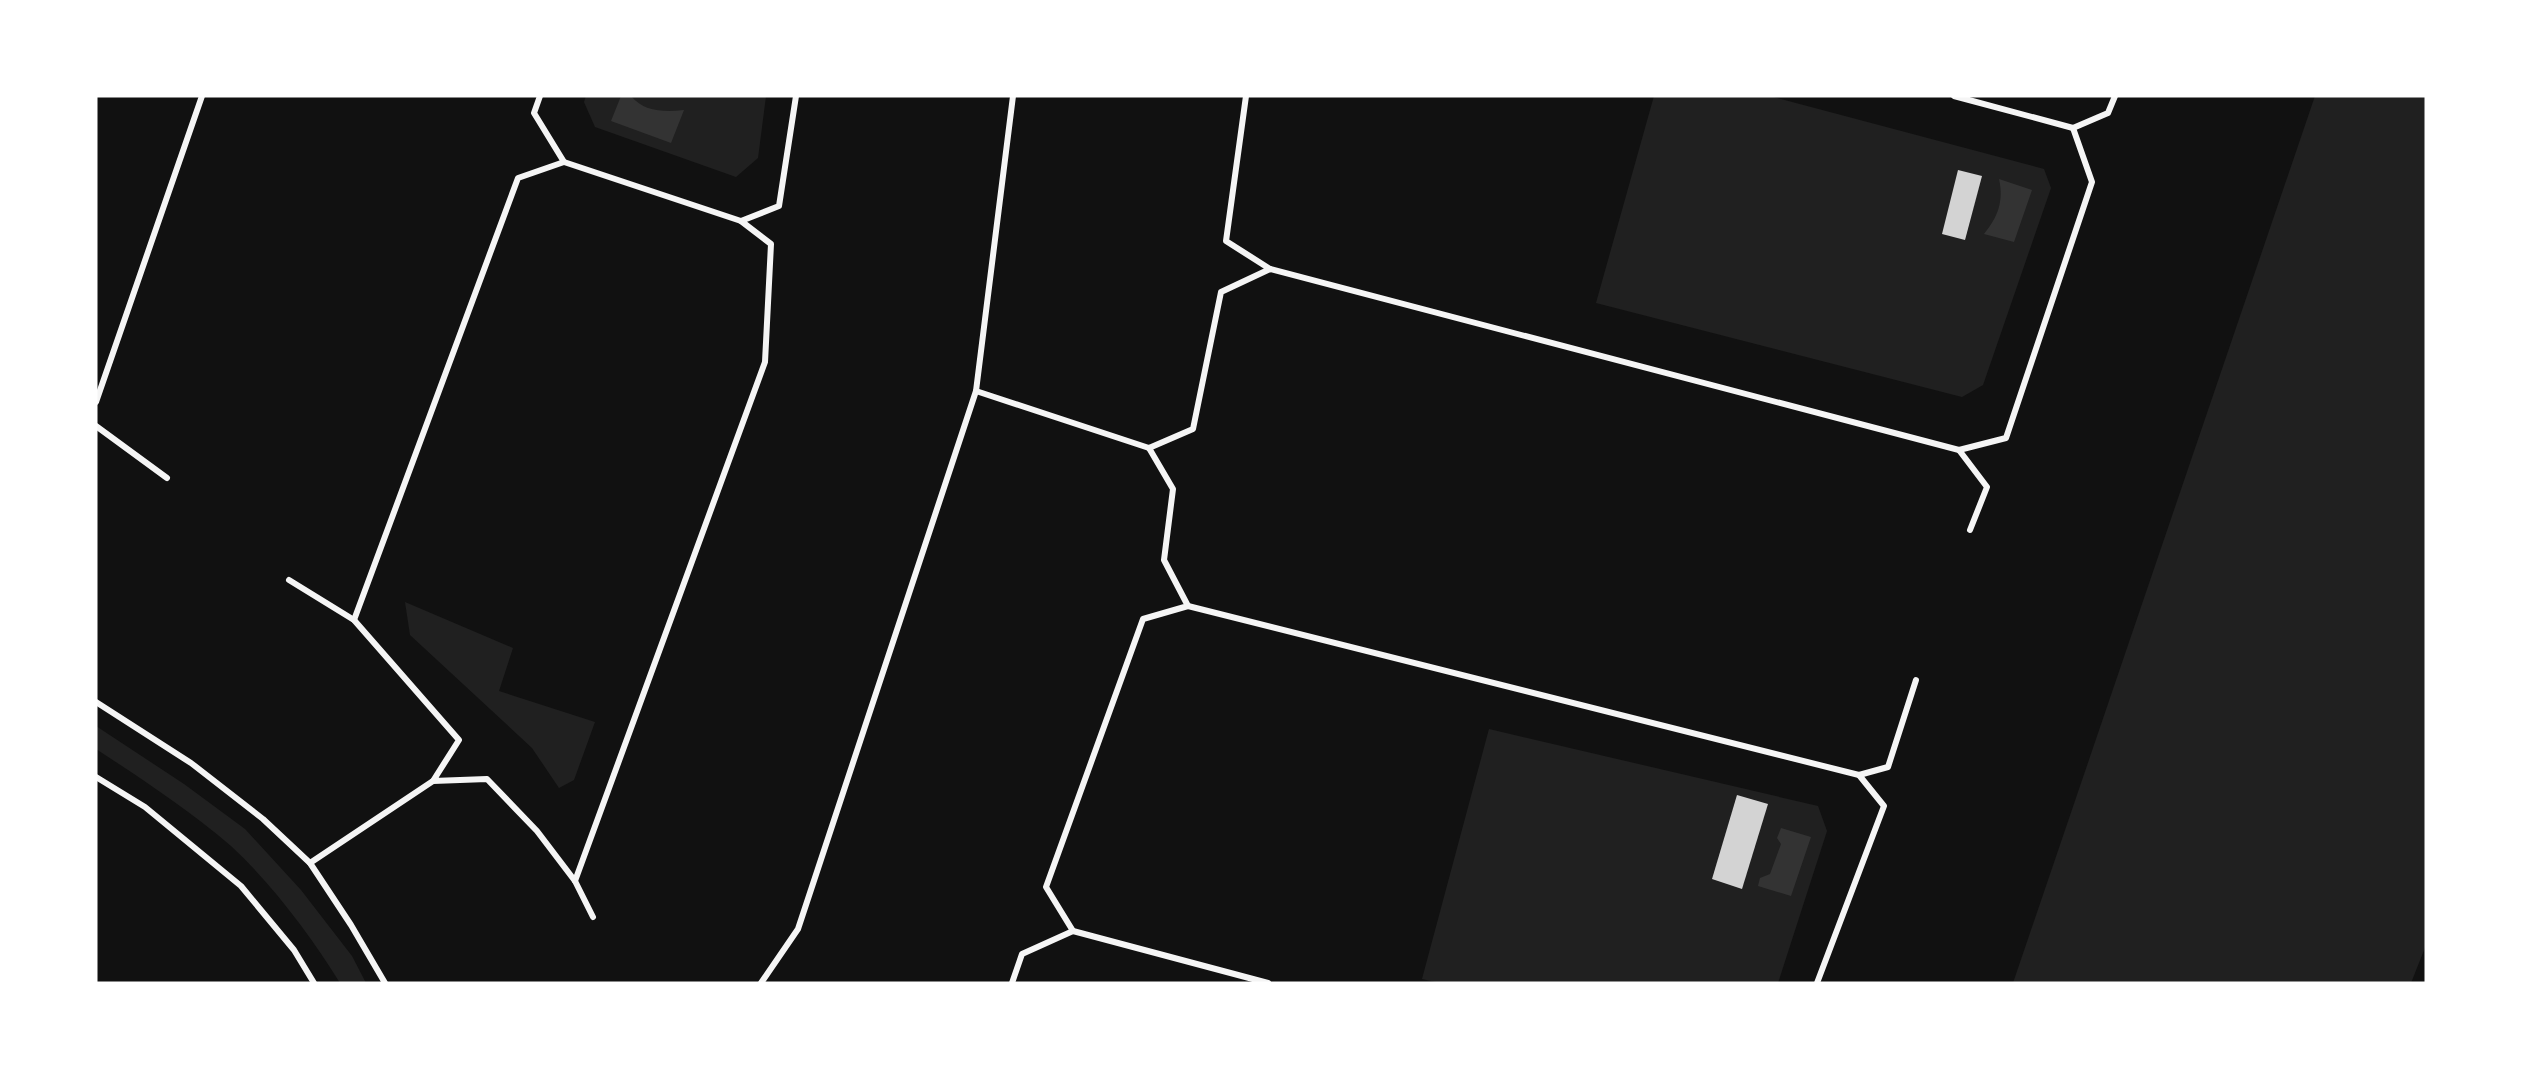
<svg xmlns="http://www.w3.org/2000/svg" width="2522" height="1079" font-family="Barlow,sans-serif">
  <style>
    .green { fill: #202020 }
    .water { fill: #333 }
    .building { fill: #d3d3d3 }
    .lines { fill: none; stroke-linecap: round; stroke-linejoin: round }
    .minor { stroke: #f5f5f5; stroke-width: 6 }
  </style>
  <rect width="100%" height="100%" fill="#111"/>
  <!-- green -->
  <g class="green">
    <path d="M586,96H766L758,158L736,177L595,127L584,102Z"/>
    <path d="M1654,96H1770L2044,169L2051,188L1983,385L1962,397L1596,303Z"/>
    <path d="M2315,96H2426V945L2411,983H2013Z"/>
    <path d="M405,602L513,648L499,691L595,722L574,780L559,788L532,748L410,635Z"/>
    <path d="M96,726L184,784L245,829L301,890L352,956L366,983H340C312,937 271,883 231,846C189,810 142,779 96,749Z"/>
    <path d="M1489,729L1818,806L1827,831L1778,983H1440L1422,979Z"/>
  </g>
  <!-- water -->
  <g class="water">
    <path d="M621,96H631C644,112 664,112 684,110L671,143L611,121Z"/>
    <path d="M1999,179L2032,190L2014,242L1984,234C1998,217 2004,201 1999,179Z"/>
    <path d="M1781,828L1811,837L1791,896L1758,886L1760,878L1770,874L1781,844L1777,838Z"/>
  </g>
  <!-- building -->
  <g class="building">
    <path d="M1958,170L1982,176L1965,240L1942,234Z"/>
    <path d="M1737,795L1768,804L1742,889L1712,879Z"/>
  </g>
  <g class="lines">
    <!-- minor -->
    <g class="minor">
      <path d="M1954,96L2073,128"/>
      <path d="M564,162L741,221"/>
      <path d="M1270,269L1959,450"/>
      <path d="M976,391L1149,448"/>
      <path d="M96,402L202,96"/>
      <path d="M96,426L167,478"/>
      <path d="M1149,448L1193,429L1221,292L1270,269L1226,241L1246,96"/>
      <path d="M1970,530L1987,487L1959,450L2006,438L2092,182L2073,128L2108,113L2115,96"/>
      <path d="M289,580L354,620L459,740L433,781L487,779L537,831L575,881L593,917"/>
      <path d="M1188,606L1859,775"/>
      <path d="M354,620L518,178L564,162L534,113L540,96"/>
      <path d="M96,702L191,763L263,819L310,863L351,925L385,983"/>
      <path d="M96,777L145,807L241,886L294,950L314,983"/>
      <path d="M310,863L433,781"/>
      <path d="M575,881L765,362L771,244L741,221L779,206L796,96"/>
      <path d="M1073,931L1268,983"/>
      <path d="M761,983L798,929L976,391L1013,96"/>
      <path d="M1012,983L1022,954L1073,931L1046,887L1143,619L1188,606L1164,560L1173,489L1149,448"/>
      <path d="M1817,983L1884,806L1859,775L1888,767L1916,680"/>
    </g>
  </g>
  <!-- border -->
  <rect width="2522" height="1079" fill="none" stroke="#ffffff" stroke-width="195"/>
</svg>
